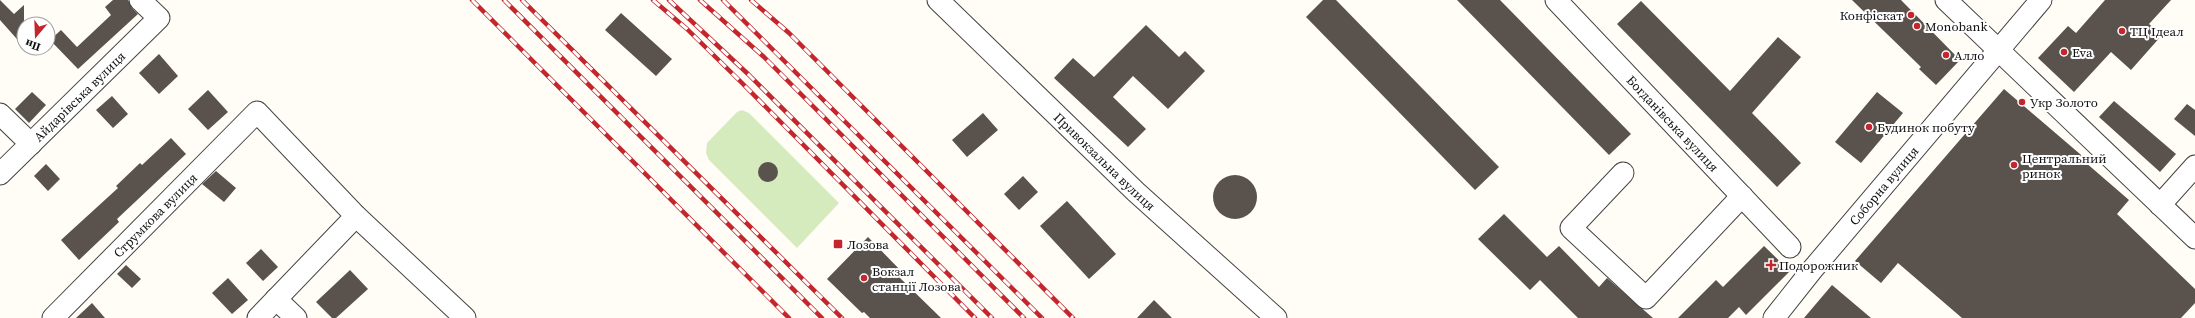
<svg xmlns="http://www.w3.org/2000/svg" width="2195" height="318" font-family="'Source Serif 4',serif">
  <style>
    .green { fill: #d5ebbd }
    .building { fill: #5a524d }
    .lines { fill: none; stroke-linecap: round; stroke-linejoin: round }
    .minor-casing { stroke: #444; stroke-width: 23 }
    .minor { stroke: #fff; stroke-width: 21 }
    .rail-casing { stroke: #c4262e; stroke-width: 4.5 }
    .rail { stroke: #fff; stroke-width: 3; stroke-dasharray: 9; stroke-linecap: butt }
    .poi-dot { fill: #c4262e; stroke: #fff; stroke-width: 1.5 }
    .labels { text-anchor: middle; stroke-width: 4; stroke-linejoin: round; paint-order: stroke }
    .poi-label { font-size: 13px; fill: #111; stroke: #fff; text-anchor: start }
    .street-label { font-size: 13px; fill: #111; stroke: #fff }
  </style>
  <rect width="100%" height="100%" fill="#fffdf5"/>
  <!-- green -->
  <path class="green" d="M742,110L749,113L839,203L797,248L709,160L706,153L707,143L737,112Z"/>
  <!-- building -->
  <g class="building">
    <path d="M0,0L14,14L24,5V47L0,20Z"/>
    <path d="M113,0H128L132,8L138,14L78,69L50,40L61,30L77,47L111,15L105,7Z"/>
    <path d="M1323,0H1336L1499,167L1475,190L1306,17Z"/>
    <path d="M1457,0H1500L1631,134L1609,155Z"/>
    <path d="M1852,0H1901L1960,60L1936,85L1919,69L1921,67Z"/>
    <path d="M2105,0H2171L2149,24L2162,35L2131,70L2111,52L2074,92L2038,58L2068,26L2076,33Z"/>
    <path d="M1641,1L1730,91L1778,37L1801,57L1752,113L1801,163L1777,187L1617,24Z"/>
    <path d="M621,13L672,59L656,76L605,30Z"/>
    <path d="M1146,25L1179,57L1185,51L1205,71L1168,109L1133,76L1113,97L1146,129L1128,147L1054,78L1073,58L1094,77Z"/>
    <path d="M159,54L178,76L159,94L139,73Z"/>
    <path d="M2004,89L2087,160L2085,162L2129,200L2117,214L2195,289V303L2181,318H1962L1898,263L1881,283L1855,261Z"/>
    <path d="M208,90L228,112L208,130L188,109Z"/>
    <path d="M32,92L46,105L29,123L15,109Z"/>
    <path d="M1877,92L1903,113L1861,163L1835,142Z"/>
    <path d="M112,96L128,114L113,128L96,110Z"/>
    <path d="M2114,101L2176,154L2160,172L2099,117Z"/>
    <path d="M2187,104L2195,110V136L2174,119Z"/>
    <path d="M983,113L998,130L967,157L952,140Z"/>
    <path d="M171,138L186,154L117,219L119,222L79,260L61,240L118,188L116,186L140,163L142,165Z"/>
    <circle cx="768" cy="172" r="10"/>
    <path d="M46,164L60,179L48,191L34,176Z"/>
    <path d="M216,171L236,188L224,202L202,184Z"/>
    <circle cx="1235" cy="197" r="22"/>
    <path d="M1023,176L1038,192L1019,210L1004,194Z"/>
    <path d="M1067,201L1116,254L1089,279L1040,226Z"/>
    <path d="M1504,214L1547,257L1559,246L1599,287L1607,278L1653,318H1578L1540,280L1530,290L1478,239Z"/>
    <path d="M868,237L903,273L899,277L941,318H870L864,312L862,313L827,279Z"/>
    <path d="M1764,246L1790,271L1746,315L1739,307L1728,318H1678L1716,280L1723,287Z"/>
    <path d="M261,249L278,267L263,281L246,263Z"/>
    <path d="M126,265L141,279L132,288L117,274Z"/>
    <path d="M350,270L368,289L336,318H332L316,302Z"/>
    <path d="M228,278L248,300L232,314L212,293Z"/>
    <path d="M1832,285L1871,318H1804Z"/>
    <path d="M1154,300L1172,318H1137Z"/>
    <path d="M92,303L105,318H76Z"/>
  </g>
  <g class="lines">
    <defs>
      <g id="minor">
        <path id="s1" d="M938,0L1136,192L1276,318"/>
        <path id="s2" d="M1556,0L1790,247"/>
        <path d="M1946,0L2195,238"/>
        <path d="M0,114L31,144"/>
        <path d="M1623,173L1571,228L1646,298L1742,196"/>
        <path id="s3" d="M0,174L159,18L140,0"/>
        <path d="M2160,205L2195,166"/>
        <path d="M276,299L296,318"/>
        <path id="s4" d="M53,318L257,112L356,216L465,318"/>
        <path d="M258,318L356,216"/>
        <path id="s5" d="M1774,318L1812,270L2041,0"/>
      </g>
    </defs>
    <!-- minor casing -->
    <use href="#minor" class="minor-casing"/>
    <!-- minor -->
    <use href="#minor" class="minor"/>
    <defs>
      <g id="rail">
        <path d="M472,0L789,318"/>
        <path d="M504,0L822,318"/>
        <path d="M522,0L842,318"/>
        <path d="M653,0L687,29L741,82L975,318"/>
        <path d="M669,0L748,74L992,318"/>
        <path d="M700,0L764,57L1024,318"/>
        <path d="M723,0L1042,318"/>
        <path d="M751,0L789,33L1073,318"/>
      </g>
    </defs>
    <!-- rail casing -->
    <use href="#rail" class="rail-casing"/>
    <!-- rail -->
    <use href="#rail" class="rail"/>
  </g>
  <!-- markers -->
  <g class="poi-dot">
    <circle cx="1911" cy="15" r="4"/>
    <circle cx="1917" cy="26" r="4"/>
    <circle cx="2122" cy="31" r="4"/>
    <circle cx="2064" cy="52" r="4"/>
    <circle cx="1946" cy="55" r="4"/>
    <circle cx="2022" cy="102" r="4"/>
    <circle cx="1869" cy="127" r="4"/>
    <circle cx="2014" cy="165" r="4"/>
    <rect x="833" y="239" width="10" height="10" rx="2"/>
    <path d="M1769 259h4v4h4v4h-4v4h-4v-4h-4v-4h4z"/>
    <circle cx="864" cy="278" r="4"/>
  </g>
  <g class="labels">
    <!-- poi labels -->
    <g class="poi-label">
      <text x="1903" y="20" text-anchor="end">Конфіскат</text>
      <text x="1925" y="31">Monobank</text>
      <text x="2130" y="36">ТЦ Ідеал</text>
      <text x="2072" y="57">Eva</text>
      <text x="1954" y="60">Алло</text>
      <text x="2030" y="107">Укр Золото</text>
      <text x="1877" y="132">Будинок побуту</text>
      <text x="2022" y="163">Центральний<tspan x="2022" dy="15">ринок</tspan></text>
      <text x="847" y="249">Лозова</text>
      <text x="1779" y="270">Подорожник</text>
      <text x="872" y="276">Вокзал<tspan x="872" dy="15">станції Лозова</tspan></text>
    </g>
    <!-- street labels -->
    <g class="street-label">
      <text dy="5" stroke="none"><textPath href="#s3" startOffset="111">Айдарівська вулиця</textPath></text>
      <text dy="5" stroke="none"><textPath href="#s2" startOffset="170">Богданівська вулиця</textPath></text>
      <text dy="5" stroke="none"><textPath href="#s1" startOffset="232">Привокзальна вулиця</textPath></text>
      <text dy="5" stroke="none"><textPath href="#s5" startOffset="172">Соборна вулиця</textPath></text>
      <text dy="5" stroke="none"><textPath href="#s4" startOffset="145">Струмкова вулиця</textPath></text>
    </g>
  </g>
  <!-- north arrow -->
  <g transform="translate(36 36) rotate(199)"><circle r="19" fill="#ffffff" stroke="#a0a0a0"/>
  <path d="M0-3L7 15L0 10L-7 15Z" fill="#c4262e"/>
  <text y="-6" font-size="11" font-weight="bold" text-anchor="middle" fill="#111111">Пн</text>
  </g>
</svg>
